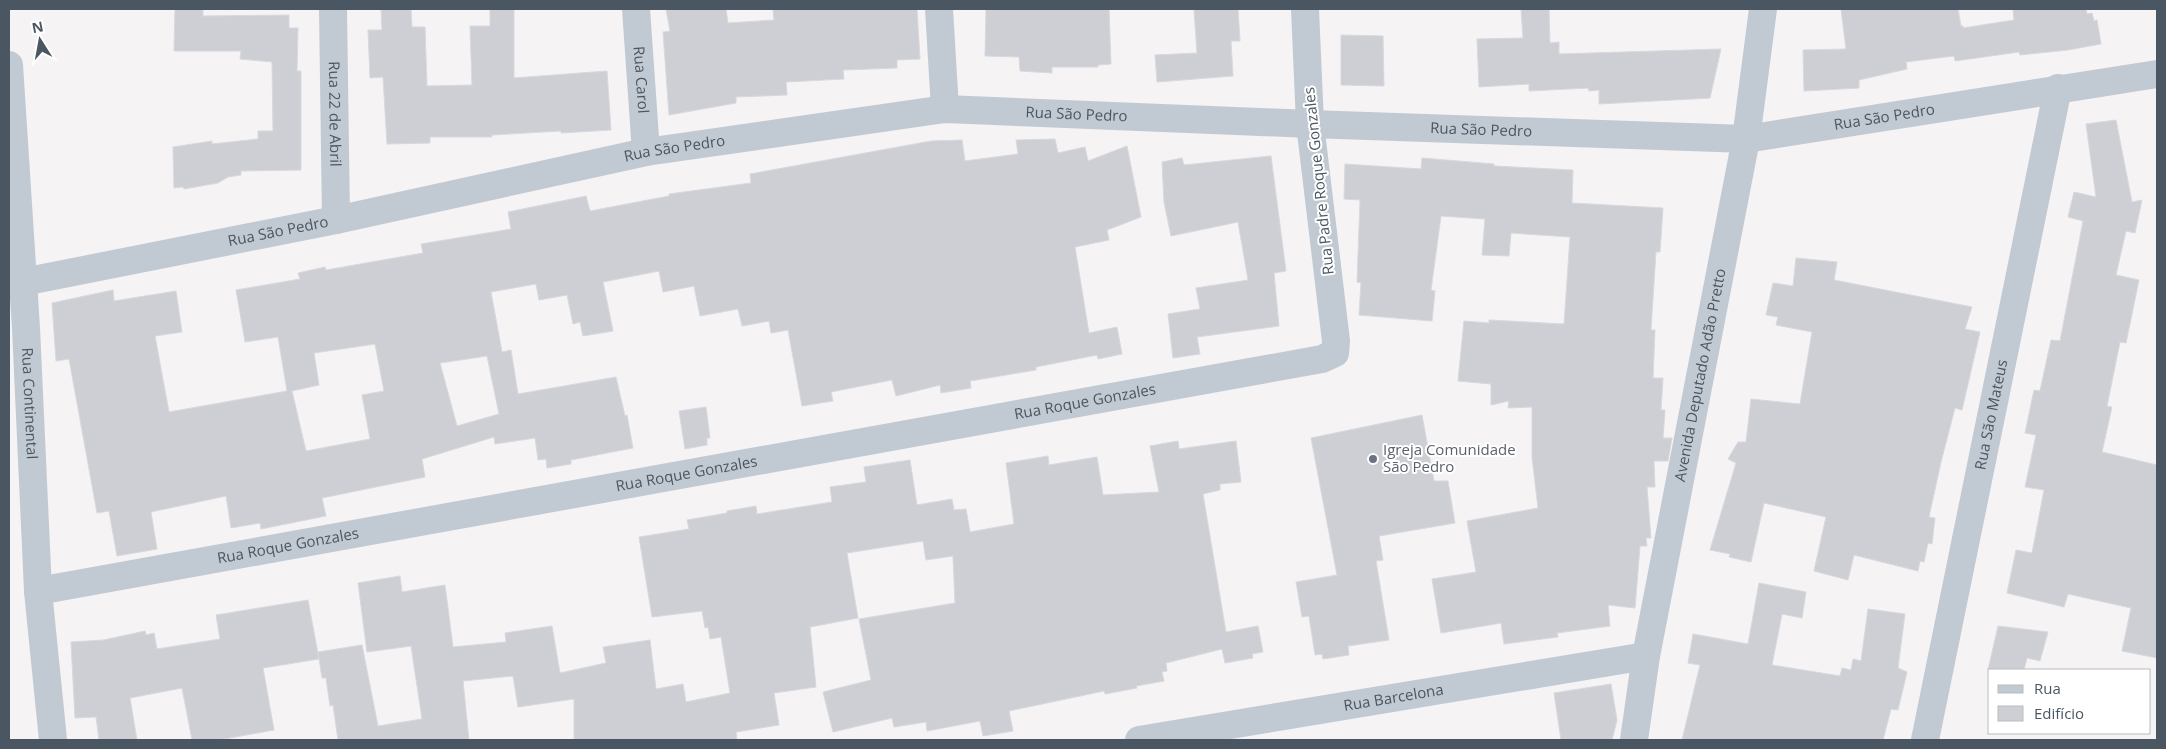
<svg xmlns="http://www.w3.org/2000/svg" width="2166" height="749" font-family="'Open Sans',sans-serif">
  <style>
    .building { fill: #cdcfd5; stroke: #d7d9de; fill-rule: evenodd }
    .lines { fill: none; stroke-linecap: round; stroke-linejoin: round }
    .minor { stroke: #c1cad2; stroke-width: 28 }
    .tertiary { stroke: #c1cad2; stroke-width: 28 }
    .worship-dot { fill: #6b7280; stroke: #fff; stroke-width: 2 }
    .labels { text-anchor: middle; stroke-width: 4; stroke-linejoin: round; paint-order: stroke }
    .street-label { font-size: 15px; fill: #4a5661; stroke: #fff }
    .worship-label { font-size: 15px; fill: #5b616d; stroke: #fff; text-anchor: start }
  </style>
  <rect width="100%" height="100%" fill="#f5f3f3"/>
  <!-- building -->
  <g class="building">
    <path d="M175,9H203V16L289,15V28H298L297,71H301V170L241,171V175L228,177L218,183L184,189L183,187L174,188L173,147L212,141V144L258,139V131H273L272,62L240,59L241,51H174Z"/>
    <path d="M381,9H411L412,27H425L427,86L472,85L470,26H490V9H514V78L607,71L611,130L561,133V131L492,135V137H430V143L387,144L383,77L370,78L368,30H382Z"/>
    <path d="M666,9H726L728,23L774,20L773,9H917L920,59L897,60V68L843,70L844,79L786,82L787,95L736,97V103L669,115L663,32L670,31Z"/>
    <path d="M986,9H1109L1111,64L1098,65V67H1052V73L1020,71L1019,57L985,56Z"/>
    <path d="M1194,9H1238L1240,41H1231L1233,76L1157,82L1155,55L1197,53Z"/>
    <path d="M1521,9H1549L1550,43L1559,42V54L1721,49L1710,98L1599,104V90L1589,91L1588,88L1529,91V84L1479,87L1477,39L1523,38Z"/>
    <path d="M1841,9H1958L1961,26H1963V28L2014,20L2013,9H2086L2087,14L2092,13L2094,21L2097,20L2101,44L2068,50L2020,55L2019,52L1955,61L1954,56L1906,62L1907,69L1859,80V88L1804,91L1803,50L1846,49Z"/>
    <path d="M1341,35L1383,36L1384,86L1341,85Z"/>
    <path d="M2116,120L2132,202L2142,200L2135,233L2126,231L2116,275L2139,280L2126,343L2120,342L2107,406L2112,407L2102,452L2157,465V658L2122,651L2131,608L2068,594L2064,607L2007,593L2016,550L2032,553L2044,490L2025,487L2036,435L2025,433L2034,390L2040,391L2051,340L2060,341L2083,221L2068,217L2074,192L2096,197L2086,124Z"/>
    <path d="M1055,139L1058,153L1085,147L1088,161L1127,146L1141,217L1107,230L1109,240L1075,247L1089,333L1117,327L1122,354L1098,359L1097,355L1036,367V370L970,381L971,388L941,393L940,385L896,396L892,380L831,392L833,401L802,406L788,330L771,333L769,321L742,326L738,309L700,316L694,286L663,292L659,271L603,282L613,331L583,336L580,322L573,324L567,295L539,300L536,284L491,292L502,352L511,350L518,394L616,377L625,416L627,415L633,448L571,460V464L547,468L546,459L538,460L535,438L495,444L494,437L422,459L425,477L322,498L326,516L261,529L260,523L231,528L226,496L151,512L157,549L117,556L109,511L97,513L69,359L56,361L52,303L113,290L114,301L176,291L182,332L155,336L169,412L287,391L278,337L245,342L236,290L300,279L298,273L325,267L326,270L423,253L421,244L511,229L508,212L586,196L590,211L669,196V194L751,183L750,174L931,141L962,140L965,161L1018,154L1016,140ZM375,344L384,391L362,395L370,439L306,451L292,391L319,385L314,353ZM487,356L499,414L457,426L440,363Z"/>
    <path d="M1271,156L1286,271L1274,273L1279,326L1197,337L1200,354L1173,358L1168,314L1200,309L1196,288L1248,280L1238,222L1171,236L1164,202L1162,162L1182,158L1184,165Z"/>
    <path d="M1422,158L1494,164V166L1573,170L1572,203L1663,208L1660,252H1656L1651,330H1655L1653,378H1663L1661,410H1665L1663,438H1672L1668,461H1654L1655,487H1647L1651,538H1646L1647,546H1640L1635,608L1608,605L1610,626L1557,633L1558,637L1504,644L1501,623L1441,633L1432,579L1476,572L1467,521L1538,508L1532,457V407L1508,408L1509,401L1491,405V384L1458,381L1464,321L1489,323V320L1564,324L1570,237L1511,233L1509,256L1482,255L1485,219L1441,216L1431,290L1435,291L1432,321L1359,315L1361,283L1357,282L1360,200L1344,199L1345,164L1421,169Z"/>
    <path d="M1796,258L1837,262L1834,280L1972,307L1965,329L1980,332L1962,410L1955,408L1941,462L1929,517L1935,518L1932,544L1928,543L1924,562L1920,561L1918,571L1854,555L1848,580L1814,571L1826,517L1764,503L1751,562L1729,557L1730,554L1710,550L1736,463L1728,459L1738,442H1746L1751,399L1800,404L1812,332L1776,325L1778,317L1766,315L1773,283L1793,286Z"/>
    <path d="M706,407L710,438H707V445L685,449L679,411Z"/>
    <path d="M1422,415L1434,481H1448L1455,523L1379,536L1383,560L1376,561L1389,640L1348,646L1349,655L1323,659L1322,654L1315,655L1309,616L1302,617L1296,582L1337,575L1311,438Z"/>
    <path d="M1178,441L1179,449L1236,441L1241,482L1220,484V490L1203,494L1226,632L1258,626L1263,652L1252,654L1253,658L1225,663L1222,649L1166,663L1167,671L1162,672L1164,681L1136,686L1137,688L1105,694L1104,691L1009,711L1013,731L983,736L980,721L927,731L926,722L894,727L892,718L833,732L823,692L871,680L859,619L955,603L953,556L926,560L923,541L847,553L858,618L810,627L816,687L774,693L779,725L736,732L737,740H574V699L518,707L513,676L463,681L469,740H338L333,705L330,706L326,678H322L318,652L362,645L378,726L422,719L411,646L367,652L358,583L400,576L402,592L445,585L453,647L506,642L505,633L552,626L560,673L606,663L603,647L650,640L656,689L683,684L686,702L730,693L721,637L710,639L708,627L705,628L702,611L652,617L639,537L689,529L687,520L727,513V511L756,506L757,514L832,502L830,487L866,482L864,467L910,460L917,505L952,499L954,510L966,509L970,532L1014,524L1006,463L1048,456L1049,465L1097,457L1103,495L1159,492L1150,446Z"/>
    <path d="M1759,583L1806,592L1802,618L1782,614L1772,665L1840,676L1842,668L1851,670L1853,659L1861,661L1868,609L1905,614L1898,668L1907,672L1898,710L1891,709L1883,740H1682L1700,665L1688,663L1693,634L1748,644Z"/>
    <path d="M308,600L319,659L263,668L274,730L219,740H192L182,688L130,698L137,740H99L96,717L75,718L71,642L104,640L145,631L146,635L154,633L157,649L220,639L216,615Z"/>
    <path d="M1998,626L2048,632L2040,661L2027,658L2024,670H1988Z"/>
    <path d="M1611,684L1617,720L1612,740H1561L1554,693Z"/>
  </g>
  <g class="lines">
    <!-- minor -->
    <g class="minor">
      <path id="s1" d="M333,9L336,220"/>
      <path id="s2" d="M636,9L646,152"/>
      <path d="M939,9L945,109"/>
      <path id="s3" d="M9,65L26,328L38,591L53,740"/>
      <path id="s4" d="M1746,139L2157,74"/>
      <path id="s5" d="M38,591L1322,359L1335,353L1336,341L1310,124L1305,9"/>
      <path id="s6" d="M1139,740L1646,656"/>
      <path id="s7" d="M1925,740L2058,88"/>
    </g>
    <!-- tertiary -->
    <g class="tertiary">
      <path id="s8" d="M9,287L23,282L336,220L646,152L945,109L1310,124L1746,139"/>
      <path id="s9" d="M1634,740L1646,656L1746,139L1763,9"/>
    </g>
  </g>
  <!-- markers -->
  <circle class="worship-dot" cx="1373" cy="459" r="5"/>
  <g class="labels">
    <!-- street labels -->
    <g class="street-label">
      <text dy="5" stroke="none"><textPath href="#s2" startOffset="71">Rua Carol</textPath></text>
      <text dy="5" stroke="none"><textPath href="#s1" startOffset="105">Rua 22 de Abril</textPath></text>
      <text dy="5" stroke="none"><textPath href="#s8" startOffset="1085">Rua São Pedro</textPath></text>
      <text dy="5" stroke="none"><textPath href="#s4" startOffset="140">Rua São Pedro</textPath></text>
      <text dy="5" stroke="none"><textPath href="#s8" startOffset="1490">Rua São Pedro</textPath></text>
      <text dy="5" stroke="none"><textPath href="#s8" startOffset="680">Rua São Pedro</textPath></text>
      <text transform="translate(1319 181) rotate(-96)" y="5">Rua Padre Roque Gonzales</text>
      <text dy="5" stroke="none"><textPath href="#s8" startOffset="275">Rua São Pedro</textPath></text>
      <text dy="5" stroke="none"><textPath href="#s9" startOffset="371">Avenida Deputado Adão Pretto</textPath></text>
      <text dy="5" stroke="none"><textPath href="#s5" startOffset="1064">Rua Roque Gonzales</textPath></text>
      <text dy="5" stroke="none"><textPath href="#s3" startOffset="339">Rua Continental</textPath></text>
      <text dy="5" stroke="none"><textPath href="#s7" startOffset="332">Rua São Mateus</textPath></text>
      <text dy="5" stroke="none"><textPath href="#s5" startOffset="659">Rua Roque Gonzales</textPath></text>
      <text dy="5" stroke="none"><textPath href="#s5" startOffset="254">Rua Roque Gonzales</textPath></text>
      <text dy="5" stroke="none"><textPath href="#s6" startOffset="258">Rua Barcelona</textPath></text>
    </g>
    <!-- worship labels -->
    <g class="worship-label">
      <text x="1383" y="455">Igreja Comunidade<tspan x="1383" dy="17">São Pedro</tspan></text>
    </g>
  </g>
  <!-- border -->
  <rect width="2166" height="749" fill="none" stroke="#4a5661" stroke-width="20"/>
  <!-- legend -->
  <rect x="1988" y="669" width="162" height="65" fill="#ffffff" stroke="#b7bbc0"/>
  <rect x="1998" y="685" width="25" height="8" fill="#c1cad2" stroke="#b7bbc0"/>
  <text x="2034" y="694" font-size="15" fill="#4a5661">Rua</text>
  <rect x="1998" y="706" width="25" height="15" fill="#cdcfd5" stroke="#b7bbc0"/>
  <text x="2034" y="719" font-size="15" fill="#4a5661">Edifício</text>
  <!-- north arrow -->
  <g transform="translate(40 40) rotate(349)" stroke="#ffffff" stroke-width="4" paint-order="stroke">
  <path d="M0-4L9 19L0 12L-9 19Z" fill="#4a5661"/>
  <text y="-8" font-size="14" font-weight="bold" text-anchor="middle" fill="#4a5661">N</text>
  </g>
</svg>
